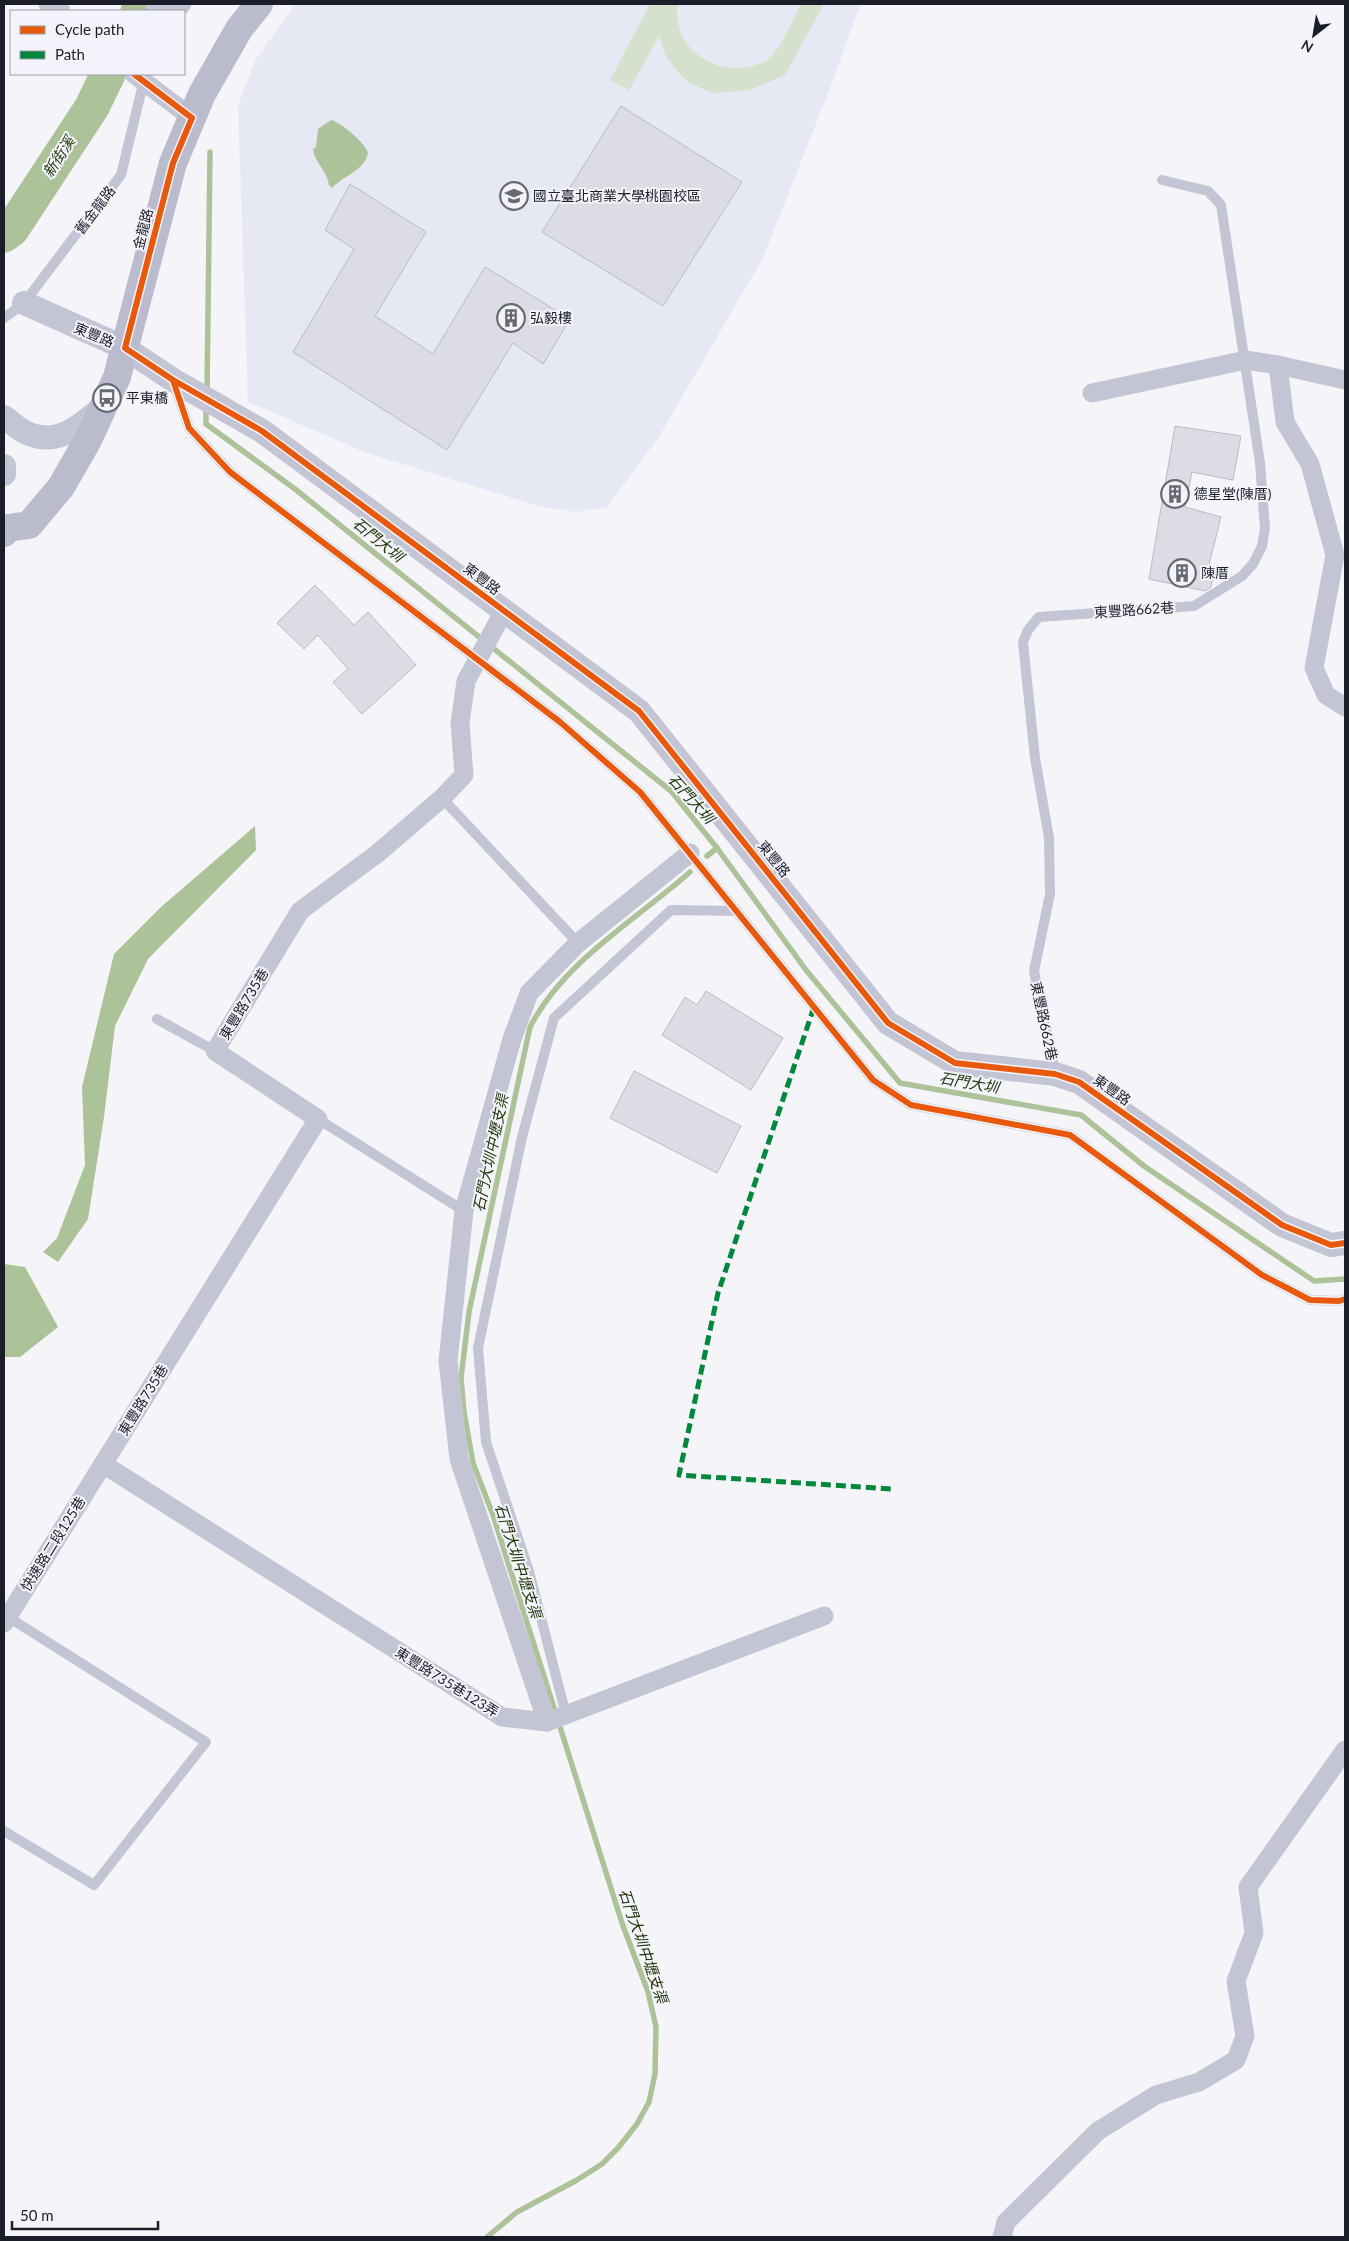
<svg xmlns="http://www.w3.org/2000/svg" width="1349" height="2241" font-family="Lato,'Noto Sans TC',sans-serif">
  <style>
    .built { fill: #e6e8f3 }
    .green { fill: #d5e1cc }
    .water { fill: #acc299 }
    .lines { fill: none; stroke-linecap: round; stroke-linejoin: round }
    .stream { stroke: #acc299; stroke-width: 5.5 }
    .river { stroke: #acc299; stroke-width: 35 }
    .building { fill: #dbdce4; stroke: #babbc3 }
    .service { stroke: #c4c5d4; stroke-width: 10 }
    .minor { stroke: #c4c5d4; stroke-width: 19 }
    .tertiary { stroke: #c4c5d4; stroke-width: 24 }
    .secondary { stroke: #babcce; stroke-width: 28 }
    .quiet { stroke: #00873e; stroke-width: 5; stroke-dasharray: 10 5; stroke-linecap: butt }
    .cycleway-casing { stroke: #f3f4fb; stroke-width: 9 }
    .cycleway { stroke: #e8590c; stroke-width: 6 }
    .labels { text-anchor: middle; stroke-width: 4; stroke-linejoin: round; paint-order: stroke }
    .poi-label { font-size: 14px; fill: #1b1d29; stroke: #f3f4fb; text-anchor: start }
    .street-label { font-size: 14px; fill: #1b1d29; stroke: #f3f4fb }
    .water-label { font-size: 15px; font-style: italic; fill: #23360a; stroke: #f3f4fb }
  </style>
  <rect width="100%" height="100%" fill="#f5f5f9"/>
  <!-- built -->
  <path class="built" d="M296,4H860L834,78L763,258L660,435L607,507L576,512L538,506L367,453L248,402L238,105L256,59Z"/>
  <!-- green -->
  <path class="green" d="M650,4H678C670,51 723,82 764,62C779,55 793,19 801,4H824L785,75L750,90L713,93L689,83L677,71L665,54L659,36L629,90L610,80Z"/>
  <!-- water -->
  <g class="water">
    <path d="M331,120C340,122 366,143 368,153C365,170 343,176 332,188L329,185C327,171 315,163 313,149L316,147L318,129Z"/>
    <path d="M255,826L256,850L148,959L115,1026L104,1117L88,1219L58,1262L43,1252L57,1238L85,1165L82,1087L114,954L161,907Z"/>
    <path d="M4,1264L25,1267L58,1327L20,1357H4Z"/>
  </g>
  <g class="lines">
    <!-- stream -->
    <g class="stream">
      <path d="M207,393L210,152"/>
      <path d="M206,407V424L295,489L671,791L717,848L806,970L900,1083L1081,1115L1144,1166L1314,1281L1345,1279"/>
      <path d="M707,856L717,848"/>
      <path d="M487,2237L517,2212L577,2180L602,2164L618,2148L637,2124L649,2102L655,2074L656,2027L648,1992L622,1923L493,1515L473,1463L464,1412L461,1378L469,1312L530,1027C564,961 636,920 690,872"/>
    </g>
    <!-- river -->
    <g class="river">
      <path d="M138,11L142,4"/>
      <path d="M4,235L12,229L92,107L108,74"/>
    </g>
  </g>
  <!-- building -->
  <g class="building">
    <path d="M621,106L742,182L663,306L542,232Z"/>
    <path d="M350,184L426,232L375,316L433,354L485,267L570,319L543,364L513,343L447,450L293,352L354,249L325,230Z"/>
    <path d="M1175,426L1241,436L1233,480L1192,472L1185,507L1221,517L1209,565L1215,567L1211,587L1205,591L1149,579Z"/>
    <path d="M315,585L354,625L368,612L416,665L362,714L333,682L348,669L318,635L304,649L277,623Z"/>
    <path d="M706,991L783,1038L751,1090L662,1035L685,997L697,1005Z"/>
    <path d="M634,1071L741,1126L717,1173L610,1118Z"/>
  </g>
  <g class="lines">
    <!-- service -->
    <g class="service">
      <path d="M4,318L24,303L121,175L144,80"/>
      <path d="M175,386L189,428L230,472L560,722L640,792L873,1080L911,1105L1070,1135L1262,1275L1310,1300L1339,1301L1345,1299"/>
      <path d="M442,798L578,943"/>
      <path d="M157,1019L215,1051"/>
      <path d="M1055,1073L1034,971L1050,894L1049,838L1035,758L1023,642L1028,630L1039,617L1194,606L1242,576L1253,564L1262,546L1265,528L1260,463L1221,205L1208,191L1162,180"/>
      <path d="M318,1119L464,1211"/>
      <path d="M566,1715L529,1571L486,1442L478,1348L522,1137L554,1018L671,910L737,911"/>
      <path d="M4,1831L94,1885L206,1742L8,1617"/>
    </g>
    <!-- minor -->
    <g class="minor">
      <path d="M48,4L61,11"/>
      <path d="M155,4L174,11L182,4"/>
      <path d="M134,74L192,118"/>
      <path d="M1345,380L1278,365L1285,422L1310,464L1335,555L1314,668L1326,695L1345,707"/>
      <path d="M1092,393L1246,360L1278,365"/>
      <path d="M103,1464L502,1717L547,1722L824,1616"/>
      <path d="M4,1623L318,1119L215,1051L300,911L378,853L442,798L464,775L460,723L466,681L504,611"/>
      <path d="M547,1722L459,1459L448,1361L464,1211L512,1039L529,993L578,943L690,853"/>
      <path d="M1002,2237L1006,2222L1098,2131L1156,2095L1199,2082L1236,2060L1245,2036L1236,1981L1254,1933L1248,1887L1345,1750"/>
    </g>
    <!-- tertiary -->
    <g class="tertiary">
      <path d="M24,303L125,348L173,380L262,431L639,711L888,1023L955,1063L1055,1074L1079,1082L1282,1225L1331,1245L1345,1243"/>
      <path d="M4,417C10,421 16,427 23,431C56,449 80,426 103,407"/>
      <path d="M4,466V474"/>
    </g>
    <!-- secondary -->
    <path class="secondary" d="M4,533L8,528L29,525L61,487L88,440L117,377L173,163L202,94L239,29L259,4"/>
    <!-- quiet -->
    <path class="quiet" d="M814,1007L718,1293L679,1475L891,1489"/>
    <defs>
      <g id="cycleway">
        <path d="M134,74L192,118L173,163L125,348L173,380L262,431L639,711L888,1023L955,1063L1055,1074L1079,1082L1282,1225L1331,1245L1345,1243"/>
        <path d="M173,380L189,428L230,472L560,722L640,792L873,1080L911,1105L1070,1135L1262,1275L1310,1300L1339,1301L1345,1299"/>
      </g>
    </defs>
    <!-- cycleway casing -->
    <use href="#cycleway" class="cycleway-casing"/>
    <!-- cycleway -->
    <use href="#cycleway" class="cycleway"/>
  </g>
  <!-- icons -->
  <defs>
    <symbol id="university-ring" viewBox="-11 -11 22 22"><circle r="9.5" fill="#f3f4fb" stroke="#676972" stroke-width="1.5"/><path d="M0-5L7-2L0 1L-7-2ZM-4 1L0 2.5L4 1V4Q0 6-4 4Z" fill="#676972"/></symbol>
    <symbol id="building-ring" viewBox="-11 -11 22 22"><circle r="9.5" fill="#f3f4fb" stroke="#676972" stroke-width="1.5"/><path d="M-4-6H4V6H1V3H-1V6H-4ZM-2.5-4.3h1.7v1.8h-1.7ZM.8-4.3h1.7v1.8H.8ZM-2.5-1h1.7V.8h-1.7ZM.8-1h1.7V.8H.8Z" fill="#676972"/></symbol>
    <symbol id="bus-ring" viewBox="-11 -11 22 22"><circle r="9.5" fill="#f3f4fb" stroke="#676972" stroke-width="1.5"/><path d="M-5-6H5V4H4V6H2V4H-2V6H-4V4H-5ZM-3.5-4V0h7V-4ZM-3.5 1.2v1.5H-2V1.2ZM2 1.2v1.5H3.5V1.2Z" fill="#676972"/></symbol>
  </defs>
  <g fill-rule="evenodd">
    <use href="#university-ring" x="498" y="180" width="32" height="32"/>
    <use href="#building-ring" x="495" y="302" width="32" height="32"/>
    <use href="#bus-ring" x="91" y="382" width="32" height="32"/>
    <use href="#building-ring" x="1159" y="478" width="32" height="32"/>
    <use href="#building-ring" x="1166" y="557" width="32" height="32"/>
  </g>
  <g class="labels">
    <!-- poi labels -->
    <g class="poi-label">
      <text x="533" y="201">國立臺北商業大學桃園校區</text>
      <text x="530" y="323">弘毅樓</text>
      <text x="126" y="403">平東橋</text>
      <text x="1194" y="499">德星堂(陳厝)</text>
      <text x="1201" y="578">陳厝</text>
    </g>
    <!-- street labels -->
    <g class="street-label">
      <text transform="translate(95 210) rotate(-53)" y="5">舊金龍路</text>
      <text transform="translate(143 229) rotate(-76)" y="5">金龍路</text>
      <text transform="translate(94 335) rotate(23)" y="5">東豐路</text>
      <text transform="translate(482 579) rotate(37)" y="5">東豐路</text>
      <text transform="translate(1134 610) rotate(-4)" y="5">東豐路662巷</text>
      <text transform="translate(774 859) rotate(51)" y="5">東豐路</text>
      <text transform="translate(244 1004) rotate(-59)" y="5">東豐路735巷</text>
      <text transform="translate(1044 1021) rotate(78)" y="5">東豐路662巷</text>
      <text transform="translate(1112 1090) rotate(35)" y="5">東豐路</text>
      <text transform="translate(143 1400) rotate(-58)" y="5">東豐路735巷</text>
      <text transform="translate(53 1544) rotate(-58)" y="5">快速路二段125巷</text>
      <text transform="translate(447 1682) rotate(32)" y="5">東豐路735巷123弄</text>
    </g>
    <!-- water labels -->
    <g class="water-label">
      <text transform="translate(59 157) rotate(-57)" y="5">新街溪</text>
      <text transform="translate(378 540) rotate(39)" y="5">石門大圳</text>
      <text transform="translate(691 799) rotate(48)" y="5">石門大圳</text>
      <text transform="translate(969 1083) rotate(10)" y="5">石門大圳</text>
      <text transform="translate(491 1153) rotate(-78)" y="5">石門大圳中壢支渠</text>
      <text transform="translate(518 1561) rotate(72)" y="5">石門大圳中壢支渠</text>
      <text transform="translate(643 1946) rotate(71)" y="5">石門大圳中壢支渠</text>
    </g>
  </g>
  <!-- border -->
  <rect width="1349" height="2241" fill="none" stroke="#1b1d29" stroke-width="10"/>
  <!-- legend -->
  <rect x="10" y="10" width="175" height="65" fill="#f3f4fb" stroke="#9d9ea7"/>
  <rect x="20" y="26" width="25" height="8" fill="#e8590c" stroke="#9d9ea7"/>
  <text x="55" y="35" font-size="15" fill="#1b1d29">Cycle path</text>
  <rect x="20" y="51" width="25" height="8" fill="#00873e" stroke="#9d9ea7"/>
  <text x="55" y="60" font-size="15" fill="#1b1d29">Path</text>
  <!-- north arrow -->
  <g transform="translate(1314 35) rotate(211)" stroke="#f3f4fb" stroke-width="4" paint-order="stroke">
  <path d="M0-4L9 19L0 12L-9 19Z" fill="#1b1d29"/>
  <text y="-8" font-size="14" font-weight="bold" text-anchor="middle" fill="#1b1d29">N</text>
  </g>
  <!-- scale -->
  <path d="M12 2221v8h146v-8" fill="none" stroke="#1b1d29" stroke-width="2.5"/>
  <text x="20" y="2221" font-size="15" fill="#1b1d29" stroke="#f3f4fb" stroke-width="4" paint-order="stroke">50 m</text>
</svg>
